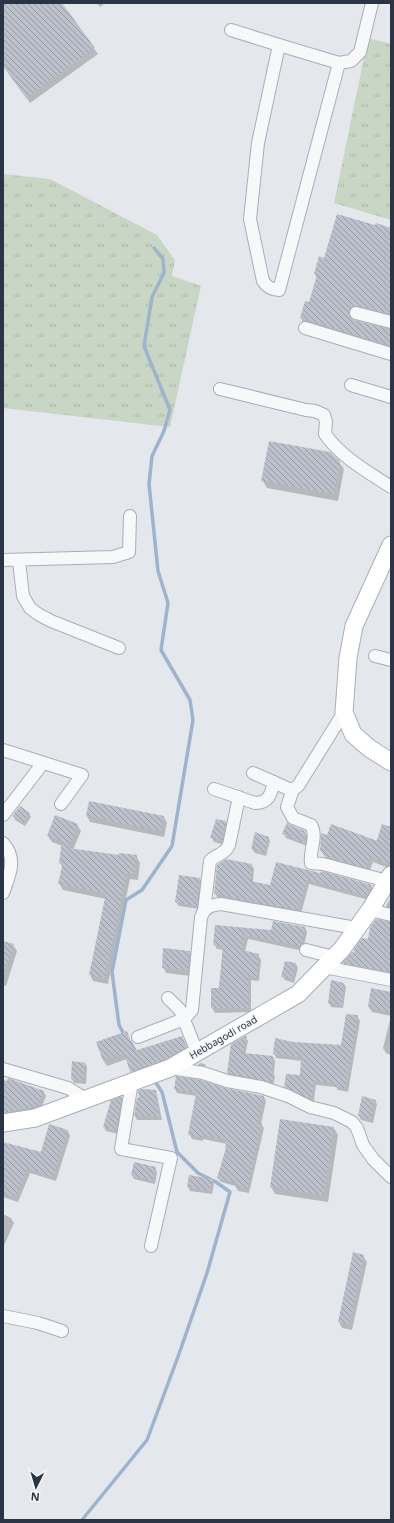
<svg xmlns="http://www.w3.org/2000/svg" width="394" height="1523" font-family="'Noto Sans',sans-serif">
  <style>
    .grass { fill: url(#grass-tufts) }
    .shadow { fill: #0003 }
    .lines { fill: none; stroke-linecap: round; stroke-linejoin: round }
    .stream { stroke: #9fb4cc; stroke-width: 3.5 }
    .building { fill: url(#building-back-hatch) }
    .street-casing { stroke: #a9aeb7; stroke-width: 14 }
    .secondary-casing { stroke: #a9aeb7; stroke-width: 19 }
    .street { stroke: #f7f8fa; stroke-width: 12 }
    .secondary { stroke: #fff; stroke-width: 17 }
    .labels { text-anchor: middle; stroke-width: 3; stroke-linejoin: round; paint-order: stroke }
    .street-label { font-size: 10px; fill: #2b3445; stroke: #f4f6f9 }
  </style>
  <defs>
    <pattern id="grass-tufts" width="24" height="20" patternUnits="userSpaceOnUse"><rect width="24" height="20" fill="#c9d6c5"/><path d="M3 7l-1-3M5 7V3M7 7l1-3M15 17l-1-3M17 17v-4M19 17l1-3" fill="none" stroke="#adb8ab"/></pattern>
    <pattern id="building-back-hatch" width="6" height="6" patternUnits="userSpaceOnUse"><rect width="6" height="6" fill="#bbc0ca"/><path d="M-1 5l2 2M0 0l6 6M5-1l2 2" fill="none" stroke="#989da6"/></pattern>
  </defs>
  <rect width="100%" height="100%" fill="#e4e7ec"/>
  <!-- grass -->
  <g class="grass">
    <path d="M368,38L391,44V220L334,203Z"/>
    <path d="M3,174L50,179L157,235L175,260L172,276L201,286L170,427L3,408Z"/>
  </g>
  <!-- shadow -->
  <g class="shadow">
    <path d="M3,3H61L98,54L30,103L3,65Z"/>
    <path d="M97,3H105L100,7Z"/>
    <path d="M376,226L391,229V319L353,314L351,318L352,320L391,330V350L304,324L301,318L310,303L317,278L315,274Z"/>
    <path d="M339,462L344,469L338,501L267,488L263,481Z"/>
    <path d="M29,814L31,817L25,826L15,820L13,816Z"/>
    <path d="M87,816L164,817L167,823L164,837L90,822Z"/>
    <path d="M226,822L228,826L224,845L214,842L212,838Z"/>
    <path d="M77,825L81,831L73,850L120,856H136L140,863L138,880L130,879L108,984L93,981L90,974L106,899L63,890L59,883L63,868L60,863L62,846L52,842L48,836Z"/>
    <path d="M391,828V869L373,862L369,873L329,862L321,851L327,836L377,841Z"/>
    <path d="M305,832L307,836V846L286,838L284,834Z"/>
    <path d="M268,837L270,841L266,856L255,853L252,849Z"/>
    <path d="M277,863L371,886L374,890L369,900L309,884L301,914L245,904L217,897L215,893L252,865L254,869L253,882L271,886Z"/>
    <path d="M200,879L202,883L199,909L179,906L176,902Z"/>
    <path d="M391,897V912L389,911L386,906Z"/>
    <path d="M391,923V978L347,968L344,963L369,940Z"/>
    <path d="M216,926L272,931L305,927L307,932L303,951L248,939L245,952L258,955L261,960L259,981L251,980V1012L215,1013L212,1008V989H219L223,950L217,949L214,944Z"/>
    <path d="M3,942L13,945L17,951L6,986L3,985Z"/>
    <path d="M190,952L193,958L191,976L166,973L163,967Z"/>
    <path d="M286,962L296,964L298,968L294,983L285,980L282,976Z"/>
    <path d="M344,984L346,987L343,1008L331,1007L329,1003Z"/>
    <path d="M391,994V1055L386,1053L383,1048L391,1016L372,1012L369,1007Z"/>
    <path d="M357,1016L360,1021L348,1092L338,1090L336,1087L316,1085L314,1101H309L288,1091L285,1087L300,1077L302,1061L276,1058L274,1053L293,1043L342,1046Z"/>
    <path d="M127,1033L135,1052L182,1037L189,1053L134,1077L127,1059L107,1066L103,1060Z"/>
    <path d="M246,1038L248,1041L245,1055L273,1057L275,1061L274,1074L275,1077L273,1086L230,1077L228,1073Z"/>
    <path d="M73,1062L85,1063L87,1067L86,1084L74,1083L72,1079Z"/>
    <path d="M200,1063L205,1064L206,1067L198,1066V1065Z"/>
    <path d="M3,1080L43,1091L46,1096L40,1111L3,1118Z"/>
    <path d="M175,1089H224L264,1097L266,1101L261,1124L264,1128L249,1193L238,1191L235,1186L221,1182L218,1178L227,1149V1144L203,1139V1141L192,1139L190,1135L197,1096L177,1093Z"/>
    <path d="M155,1091L157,1095L162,1120H137L135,1116Z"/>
    <path d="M122,1098L124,1101L118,1134L106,1131L104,1127Z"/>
    <path d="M375,1101L377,1104L373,1123L361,1120L359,1116Z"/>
    <path d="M50,1125L68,1131L70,1136L56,1181L30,1173L18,1202L3,1197V1149L41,1153Z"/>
    <path d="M334,1128L338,1135L328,1202L275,1194L271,1187Z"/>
    <path d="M135,1163L155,1168L157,1172L155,1184L134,1179L132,1175Z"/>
    <path d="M212,1180L214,1184L212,1194L190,1191L188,1187Z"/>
    <path d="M3,1214L11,1218L14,1223L3,1248Z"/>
    <path d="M354,1253L363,1256L367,1262L352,1330L342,1328L339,1322Z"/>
  </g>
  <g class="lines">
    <!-- stream -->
    <g class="stream">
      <path d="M125,1036L119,1025L112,972L126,900L142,890L172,846L193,720L190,700L161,650L168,603L158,571L149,484L152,456L164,431L170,410L144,346L152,297L164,273L163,259L154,248"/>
      <path d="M130,1042L137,1054"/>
      <path d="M82,1520L147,1440L179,1354L207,1273L230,1192L216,1182L198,1173L177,1152L162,1092L154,1080"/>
    </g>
  </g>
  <!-- building -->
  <g class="building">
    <path d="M3,3H62L95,48L26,98L3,66Z"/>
    <path d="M337,214L375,225L376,223L391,228V314L357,306L351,308L349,312L351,318L354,320L391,329V346L300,318L305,301L309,302L317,275L314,274L319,256L324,258Z"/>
    <path d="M269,441L330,452L340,461L334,494L261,481Z"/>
    <path d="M89,801L164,816L161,831L86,816Z"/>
    <path d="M20,806L30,813L23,823L12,816Z"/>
    <path d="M55,815L78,824L68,848L119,855V853L137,855L134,874L127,873L105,978L89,975L106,893L58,884L63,862L62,864L59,863L62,841L47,836Z"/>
    <path d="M216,819L226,821L222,841L210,838Z"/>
    <path d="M287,822L290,825L305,831V843L282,834Z"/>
    <path d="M331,824L375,840H377L382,824L391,827V865L370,857L366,868L325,857V853L320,851L321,833L327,835Z"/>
    <path d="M255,832L269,837L264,853L251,849Z"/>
    <path d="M226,859L252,864L251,881L270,885L276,862L320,873L322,871L372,885L367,896L307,880L298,910L242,900L214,893L217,865Z"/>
    <path d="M179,875L200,878L197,906L175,902Z"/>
    <path d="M376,919L391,922V972L342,963L352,952L354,953V949L362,938L368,939L370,927Z"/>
    <path d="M273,921L305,927L302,944L300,946L245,935L242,950L259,954L257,977L248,976L249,1008H211V988H219L223,946L213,945L215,925L271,930Z"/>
    <path d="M3,941L14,944L5,972H3Z"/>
    <path d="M163,948L190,951L188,970L162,968Z"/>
    <path d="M285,961L296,963L292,979L281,977Z"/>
    <path d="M331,980L344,983L342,1005L328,1003Z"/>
    <path d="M371,988L391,992V1012L368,1007Z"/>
    <path d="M346,1014L358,1015L346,1088L335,1086V1083L314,1081L312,1097H306L284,1087L286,1074L300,1075L301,1057L273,1054L275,1038L293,1042L341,1045Z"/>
    <path d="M127,1031L134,1051L182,1036L187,1047L166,1059L130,1072L124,1053L103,1061L96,1042Z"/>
    <path d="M245,1036H247L243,1053L273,1056L272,1072L274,1073L272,1083L227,1073L231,1044Z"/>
    <path d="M72,1061L85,1063L84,1081L71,1079Z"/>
    <path d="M176,1076L201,1080L225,1088L264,1096L258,1122L262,1123L247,1190L235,1187L236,1183L217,1178L226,1148H225L227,1140L201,1135V1137L188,1135L196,1093L174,1089Z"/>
    <path d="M8,1078L44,1091L37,1106L3,1113V1091Z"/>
    <path d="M143,1089L156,1090L160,1117L134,1116L137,1098H139L138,1090Z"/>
    <path d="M122,1096L116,1131L103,1127L111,1100Z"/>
    <path d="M362,1096L376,1100L371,1119L358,1116Z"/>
    <path d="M280,1119L334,1127L324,1195L270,1187Z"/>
    <path d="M49,1124L68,1130L53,1177L27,1169L15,1198L3,1194V1142L41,1152Z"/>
    <path d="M134,1162L156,1167L153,1181L131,1175Z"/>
    <path d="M189,1175L213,1179L210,1191L187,1187Z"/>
    <path d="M353,1252L364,1255L349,1325L338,1322Z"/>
  </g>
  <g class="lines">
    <defs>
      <g id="street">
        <path d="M231,30L279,45"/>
        <path d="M339,63L279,290C271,290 267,287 263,281L250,219L258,143L279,45L339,63L351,61L360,52L372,3"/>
        <path d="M356,313L391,322"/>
        <path d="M305,328L391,354"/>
        <path d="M351,385L391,397"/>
        <path d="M220,389L306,410L315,411L324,415L326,422L325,434C341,457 368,472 391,487"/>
        <path d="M3,560L113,557L129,552L130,516"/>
        <path d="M19,561L23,596L30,608L38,614L51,621L119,648"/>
        <path d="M375,656L391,660"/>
        <path d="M3,750L82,775L61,804"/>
        <path d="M253,773L289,789H293L298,786L344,712"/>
        <path d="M214,789L255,803C269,803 271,794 274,782"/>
        <path d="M293,789L287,807L293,818L311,825C318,837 309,850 311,863L323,864L387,881"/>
        <path d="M3,815L43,763"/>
        <path d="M3,843C18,859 9,876 3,893"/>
        <path d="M370,910L391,915"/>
        <path d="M204,911L210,861C216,854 225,855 229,845L239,797"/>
        <path d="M306,950L334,957"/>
        <path d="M324,967L391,980"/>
        <path d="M168,998L180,1010L197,1052"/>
        <path d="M138,1037L184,1019L192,1010L201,917C205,907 211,905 221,904L356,928"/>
        <path d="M170,1068L203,1073L227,1081L261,1087L288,1096L310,1107L334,1113L352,1122L357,1128L363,1145L373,1159L391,1177"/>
        <path d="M3,1069L68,1088L86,1099"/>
        <path d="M132,1082L121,1149L171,1158L151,1246"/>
        <path d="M3,1316L38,1323L62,1331"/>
      </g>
      <g id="secondary">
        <path d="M391,545L354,626L348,658L344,712L353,734L369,748L391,762"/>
        <path d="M3,1123L35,1118L170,1068L298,994L342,949L370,910L391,875"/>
      </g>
    </defs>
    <!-- street casing -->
    <use href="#street" class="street-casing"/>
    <!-- secondary casing -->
    <use href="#secondary" class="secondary-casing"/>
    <!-- street -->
    <use href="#street" class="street"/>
    <!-- secondary -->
    <use href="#secondary" class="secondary"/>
  </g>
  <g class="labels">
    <!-- street labels -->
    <g class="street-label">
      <text transform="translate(223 1037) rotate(-30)" y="4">Hebbagodi road</text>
    </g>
  </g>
  <!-- border -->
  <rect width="394" height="1523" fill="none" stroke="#2b3445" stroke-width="8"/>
  <!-- north arrow -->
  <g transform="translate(36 1487) rotate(185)" stroke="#f4f6f9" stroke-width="3" paint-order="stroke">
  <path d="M0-3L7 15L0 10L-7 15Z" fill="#2b3445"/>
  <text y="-6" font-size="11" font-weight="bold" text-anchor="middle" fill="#2b3445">N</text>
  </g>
</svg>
